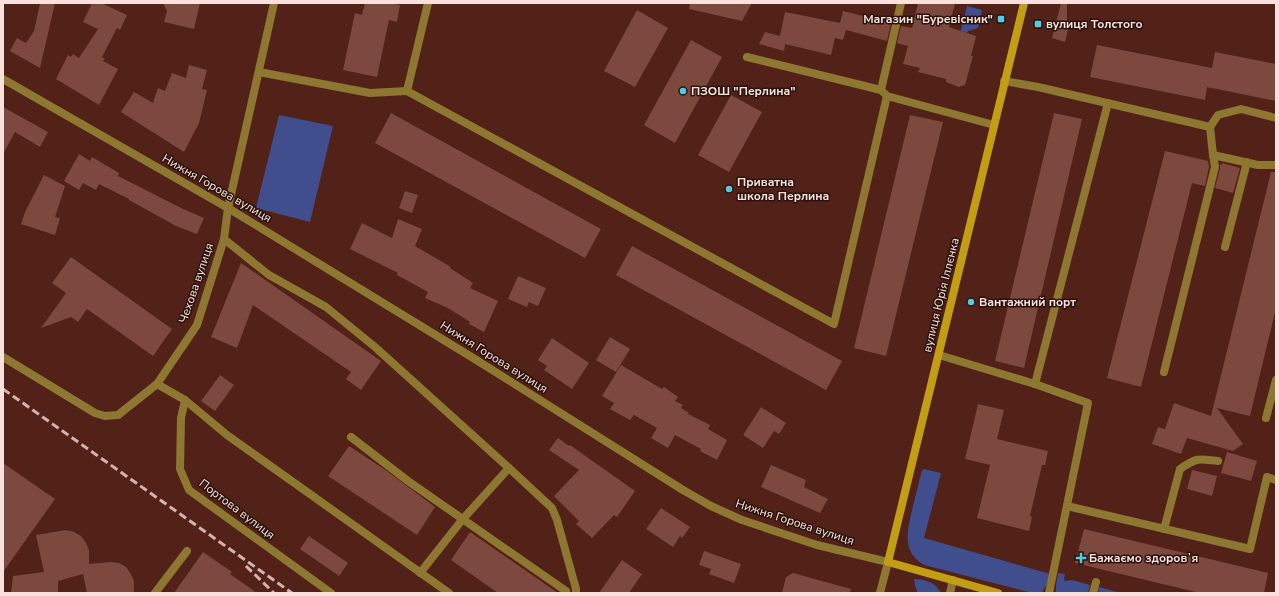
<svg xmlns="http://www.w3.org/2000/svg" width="1279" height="596" font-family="'Nunito Sans',sans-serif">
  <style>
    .green { fill: #404e8e }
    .building { fill: #7d483d }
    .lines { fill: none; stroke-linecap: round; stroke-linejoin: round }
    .lane { stroke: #8d7731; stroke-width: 8 }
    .street { stroke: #8d7731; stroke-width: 8 }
    .secondary { stroke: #c19e14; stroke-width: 8 }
    .rail { stroke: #d3b4ad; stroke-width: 3; stroke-dasharray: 8 4; stroke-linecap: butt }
    .poi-dot { fill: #55cae0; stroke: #29130e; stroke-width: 1.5 }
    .labels { text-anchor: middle; stroke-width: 3; stroke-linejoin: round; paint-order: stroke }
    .poi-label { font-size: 12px; font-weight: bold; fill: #fbe1db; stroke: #29130e; text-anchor: start }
    .street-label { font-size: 12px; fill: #fbe1db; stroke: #29130e }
  </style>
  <rect width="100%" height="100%" fill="#522118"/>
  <!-- green -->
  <g class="green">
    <path d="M967,6L982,10L978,28L968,31L962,39L959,38Z"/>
    <path d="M279,115L333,126L310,222L256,208Z"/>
    <path d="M924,469L941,473L924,538L1050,574L1048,583L1042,592L1032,593L924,565C900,551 908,528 913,506C916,494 919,482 922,470Z"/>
    <path d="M1058,573L1065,574L1064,579L1065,581L1072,580L1090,585L1088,593H1056V586Z"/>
    <path d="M914,579C926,579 936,583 941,593H918L915,586Z"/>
    <path d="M1099,587L1121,593H1098Z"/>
  </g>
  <!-- building -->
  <g class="building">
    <path d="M40,3H55L40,68L10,51L17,38L26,43L34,31Z"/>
    <path d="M92,3H101L127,15L120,30L117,28L102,57L105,59L103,61L118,69L99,105L56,79L68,55L71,57L73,54L79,58L98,29L83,22Z"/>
    <path d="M163,3H200L194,29L164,22L167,11Z"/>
    <path d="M365,3H389L400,5L397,22L389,20L377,77L343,70L355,13L362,15Z"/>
    <path d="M690,3H752L742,21L689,9Z"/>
    <path d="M918,3H955L949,27L976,36L971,56H973L965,85L958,87L954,85L946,82V79L918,72L920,68L903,64L908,46L897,43L901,26L912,28Z"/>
    <path d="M1061,3H1067V22H1070L1065,42L1052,38Z"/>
    <path d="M637,10L668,28L635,87L604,71Z"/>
    <path d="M843,11L891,23L887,41L846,30L843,40L835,38L831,55L785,44L784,51L759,44L765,32L780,36L785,12L840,23Z"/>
    <path d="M691,40L722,57L675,143L644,125Z"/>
    <path d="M1097,45L1212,68L1215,52L1276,64V101L1207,87L1205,100L1090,77Z"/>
    <path d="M189,65L207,70L202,89L207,90L199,123L184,152L121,112L134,92L153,103L158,88L165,91L172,73L186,78Z"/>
    <path d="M731,95L762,112L729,172L698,155Z"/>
    <path d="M3,107L48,132L40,147L15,132L3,154Z"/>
    <path d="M391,113L601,229L585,258L375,143Z"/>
    <path d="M1054,113L1082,119L1024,368L995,361Z"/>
    <path d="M910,115L943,122L886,356L854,348Z"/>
    <path d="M1165,151L1208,161L1209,167L1205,186L1192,183L1141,387L1107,378Z"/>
    <path d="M79,154L90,161L92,157L119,173L118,176L183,209L204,218L197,234L176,226L129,200V199L99,184L96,190L83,183L79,190L64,181Z"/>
    <path d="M1222,163L1240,168L1233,193L1215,188L1220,168V164L1222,165Z"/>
    <path d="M1271,172H1276V308L1250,416L1217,408L1243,444L1233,451L1187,438L1181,454L1152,444L1158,427L1165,429L1174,403L1211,416Z"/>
    <path d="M44,175L65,186L55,217L60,218L55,235L21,224L25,212Z"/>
    <path d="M405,191L418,195L412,213L399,208Z"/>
    <path d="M398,219L422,229L415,246L451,267L450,268L473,283L470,288L498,301L484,332L469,324L470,322L448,308L425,298L428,292L397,275L398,273L350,249L362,223L392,238Z"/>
    <path d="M632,246L842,361L826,390L616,275Z"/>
    <path d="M71,257L172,329L153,356L87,309L78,322L71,317L41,328L66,293L52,283Z"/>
    <path d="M241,263L381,361L361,390L346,379L351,372L253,305L237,348L211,337Z"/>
    <path d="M518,276L546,288L538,306L529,302L527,307L508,299Z"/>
    <path d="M610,337L630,349L616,372L596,360Z"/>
    <path d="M552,338L589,363L572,389L544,370L547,366L538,360Z"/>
    <path d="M621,365L662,389L664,387L678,397L675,401L683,405L681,408L689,413L688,414L710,425L708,429L727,440L717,460L700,451L701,449L675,435L668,448L651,438L657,428L634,415L630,420L610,409L614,403L602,396Z"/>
    <path d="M220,375L234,385L215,411L201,401Z"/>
    <path d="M978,404L1004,410L997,439L1048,451L1045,465H1042L1030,516L1032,517L1029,531L977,518L990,465L965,459Z"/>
    <path d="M761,407L786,423L779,434L774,431L763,448L743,435Z"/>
    <path d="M558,438L569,446L570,445L635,491L617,517L614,515L592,538L576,524L579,521L554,496L579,470L549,450Z"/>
    <path d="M349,446L387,471L435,507L417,535L328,476Z"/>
    <path d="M1227,452L1257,461L1251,481L1221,473Z"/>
    <path d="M3,463L55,499L3,572Z"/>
    <path d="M771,465L806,480L804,487L828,499L820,513L761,487Z"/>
    <path d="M1192,470L1217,476L1212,496L1187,489Z"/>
    <path d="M661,508L690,527L682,538L680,536L673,547L646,529Z"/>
    <path d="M1084,529L1268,573L1264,593H1200L1075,563Z"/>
    <path d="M66,530L74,532L81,536L86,543L89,550V564L111,562L119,563L126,567L131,574L134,581V593H87L83,574L58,581V593H11L13,576L44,572L36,535Z"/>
    <path d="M470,532L558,593H498L451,560Z"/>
    <path d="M309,536L348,563L339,576L300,549Z"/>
    <path d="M704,551L741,564L734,583L709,574L711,569L699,565Z"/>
    <path d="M203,552L232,572L230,574L257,593H174Z"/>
    <path d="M622,560L642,574L629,593H599Z"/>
    <path d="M793,573L851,589L850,593H782L786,577Z"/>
  </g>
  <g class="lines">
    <!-- lane -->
    <g class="lane">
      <path d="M428,3L407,91L834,324L887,96"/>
      <path d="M747,57L881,90L887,96L994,125"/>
      <path d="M259,72L370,93L407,91"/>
      <path d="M1004,81L1038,87L1210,127L1213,155L1258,165H1276"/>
      <path d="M881,90L901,3"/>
      <path d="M1210,127L1218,115L1241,109L1276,118"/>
      <path d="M224,239L269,275L326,307L375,347L509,468L552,508L557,520L576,589V593"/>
      <path d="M1225,247L1247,162"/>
      <path d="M939,355L1035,384L1088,403L1049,593"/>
      <path d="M1164,372L1215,167L1213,155"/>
      <path d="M1035,384L1108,103"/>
      <path d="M185,400L227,435L449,593"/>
      <path d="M1266,418L1276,380"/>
      <path d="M351,437L408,481L566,591"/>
      <path d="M1067,506L1250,549L1267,477L1276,480"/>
      <path d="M1164,529L1180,469C1196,458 1198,458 1218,461"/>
      <path d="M420,573L462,520L509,468"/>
      <path d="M155,593L187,551"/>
      <path d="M950,593L953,580"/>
      <path d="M1093,593L1096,582"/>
    </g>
    <!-- street -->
    <g class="street">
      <path d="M3,79L228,208L478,361L683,490L711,506L742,520L817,545L888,562L880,593"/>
      <path d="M3,357L95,413L105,416L118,415L157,384L197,325L224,239L228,208L274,3"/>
      <path d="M157,384L185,400L181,418L180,469L189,490L331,593"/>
    </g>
    <!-- secondary -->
    <path class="secondary" d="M998,593L888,562L1024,3"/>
    <!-- rail -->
    <g class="rail">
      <path d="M3,389L292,593"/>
      <path d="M246,566L274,593"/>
    </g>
  </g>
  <!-- markers -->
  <g class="poi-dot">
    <rect x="997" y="15" width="8" height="8" rx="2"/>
    <rect x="1034" y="20" width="8" height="8" rx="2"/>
    <circle cx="683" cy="91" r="4"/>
    <circle cx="729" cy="189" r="4"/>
    <circle cx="971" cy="302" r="4"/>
    <path d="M1079 552h4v4h4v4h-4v4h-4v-4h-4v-4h4z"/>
  </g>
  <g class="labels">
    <!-- poi labels -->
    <g class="poi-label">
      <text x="993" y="23" text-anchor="end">Магазин "Буревісник"</text>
      <text x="1046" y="28">вулиця Толстого</text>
      <text x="691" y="95">ПЗОШ "Перлина"</text>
      <text x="737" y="186">Приватна<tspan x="737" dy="14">школа Перлина</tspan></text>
      <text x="979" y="306">Вантажний порт</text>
      <text x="1089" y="562">Бажаємо здоровʼя</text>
    </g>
    <!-- street labels -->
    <g class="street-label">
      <text transform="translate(217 188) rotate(30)" y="4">Нижня Горова вулиця</text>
      <text transform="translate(196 283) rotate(-71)" y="4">Чехова вулиця</text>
      <text transform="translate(941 295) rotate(-76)" y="4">вулиця Юрія Іллєнка</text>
      <text transform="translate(494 357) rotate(32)" y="4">Нижня Горова вулиця</text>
      <text transform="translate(237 509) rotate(37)" y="4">Портова вулиця</text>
      <text transform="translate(795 522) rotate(18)" y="4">Нижня Горова вулиця</text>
    </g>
  </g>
  <!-- border -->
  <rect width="1279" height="596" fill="none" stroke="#fbe1db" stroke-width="8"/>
</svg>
